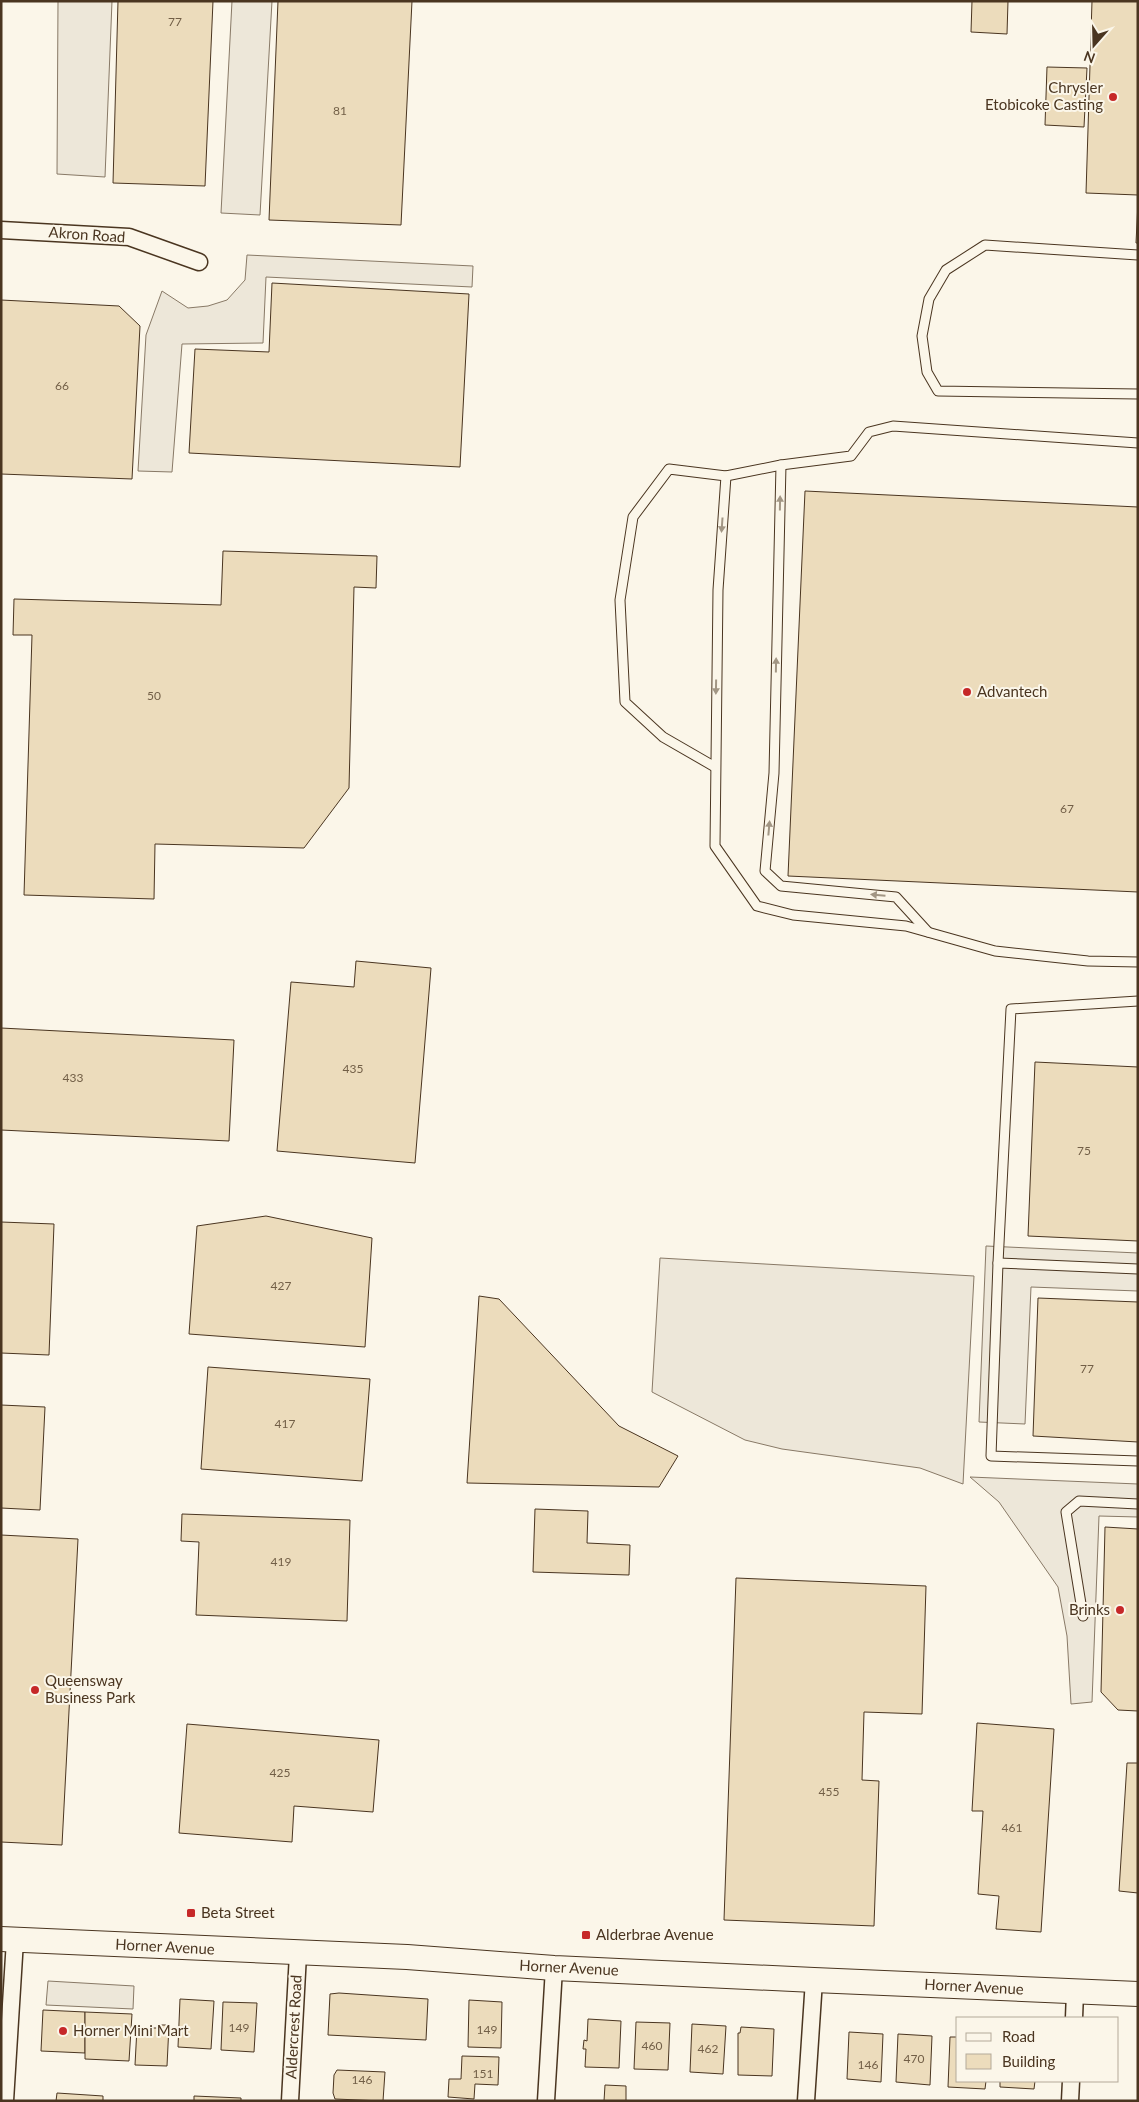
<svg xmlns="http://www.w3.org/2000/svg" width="1139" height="2102" font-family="Lato,sans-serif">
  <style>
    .parking { fill: #ede7d9; stroke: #887966 }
    .building { fill: #ecdcbc; stroke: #4a3520 }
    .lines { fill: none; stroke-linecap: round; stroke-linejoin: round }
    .lane-casing { stroke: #4a3520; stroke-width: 11 }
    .street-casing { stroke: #4a3520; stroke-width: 19 }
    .secondary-casing { stroke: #4a3520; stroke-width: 26 }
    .lane { stroke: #fbf6e9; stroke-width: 9 }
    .street { stroke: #fbf6e9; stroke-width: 16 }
    .secondary { stroke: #fbf6e9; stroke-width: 24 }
    .oneway { fill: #a29684 }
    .poi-dot { fill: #c62828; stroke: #fbf6e9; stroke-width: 2 }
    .labels { text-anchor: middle; stroke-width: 4; stroke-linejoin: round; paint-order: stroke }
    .number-label { font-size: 12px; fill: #725f47 }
    .poi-label { font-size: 15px; fill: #4a3520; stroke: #fbf6e9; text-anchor: start }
    .street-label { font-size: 15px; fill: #4a3520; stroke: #fbf6e9 }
  </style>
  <rect width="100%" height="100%" fill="#fbf6e9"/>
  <!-- parking -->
  <g class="parking">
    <path d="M58,1H112L105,177L57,174Z"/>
    <path d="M232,1H272L260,215L221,213Z"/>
    <path d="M247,255L473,266L472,287L266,277L263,343L182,344L172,472L138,471L146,335L162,291L188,308L208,306L227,300L245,280Z"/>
    <path d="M986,1246L1138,1253V1291L1031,1287L1025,1424L979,1422Z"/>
    <path d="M660,1258L974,1276L963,1484L920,1468L782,1449L745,1440L652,1392Z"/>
    <path d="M970,1477L1138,1484V1517L1099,1516L1092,1702L1071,1704L1067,1636L1058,1587L999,1502Z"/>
    <path d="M48,1981L134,1986L133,2009L46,2005Z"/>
  </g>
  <!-- building -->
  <g class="building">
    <path d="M118,1H213L205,186L113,183Z"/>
    <path d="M278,1H412L401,225L269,220Z"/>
    <path d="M972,1H1008L1007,34L971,32Z"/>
    <path d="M1092,1H1138V195L1086,193Z"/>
    <path d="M1047,67L1087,68L1084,127L1045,125Z"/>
    <path d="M1138,202V243H1136Z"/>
    <path d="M272,283L469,294L460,467L189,453L195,349L269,352Z"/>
    <path d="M1,300L119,306L140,326L132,479L1,474Z"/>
    <path d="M805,491L1138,507V892L788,876Z"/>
    <path d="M223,551L377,556L376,588L354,587L349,788L304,848L155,844L154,899L24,895L32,635H13L14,599L221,605Z"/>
    <path d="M356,961L431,968L415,1163L277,1151L291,982L354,987Z"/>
    <path d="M1,1028L234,1040L229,1141L1,1130Z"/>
    <path d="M1035,1062L1138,1067V1241L1028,1236Z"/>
    <path d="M266,1216L372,1238L365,1347L189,1334L197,1226Z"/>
    <path d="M1,1222L54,1224L49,1355L1,1353Z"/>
    <path d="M479,1296L499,1299L619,1426L678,1456L659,1487L467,1483Z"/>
    <path d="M1038,1298L1138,1302V1442L1033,1436Z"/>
    <path d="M208,1367L370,1379L362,1481L201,1469Z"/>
    <path d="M1,1405L45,1407L40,1510L1,1508Z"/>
    <path d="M535,1509L588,1511L587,1543L630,1545L629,1575L533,1572Z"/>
    <path d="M182,1514L350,1520L347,1621L196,1615L199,1542L181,1541Z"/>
    <path d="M1105,1527L1138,1529V1711L1118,1710L1101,1692Z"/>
    <path d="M1,1535L78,1539L62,1845L1,1842Z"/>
    <path d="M736,1578L926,1586L922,1714L864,1712L862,1780L879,1781L874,1926L724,1920Z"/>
    <path d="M977,1723L1054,1729L1041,1932L996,1929L999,1896L978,1894L983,1811H972Z"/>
    <path d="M187,1724L379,1740L373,1812L294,1806L292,1842L179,1833Z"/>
    <path d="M1127,1763H1138V1893L1119,1891Z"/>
    <path d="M339,1993L428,1999L426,2040L328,2035L330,1994Z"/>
    <path d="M180,1999L214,2001L211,2049L178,2047Z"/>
    <path d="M469,2000L502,2002L501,2048L468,2047Z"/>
    <path d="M223,2002L257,2003L254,2052L221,2050Z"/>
    <path d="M43,2010L85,2012V2053L41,2051Z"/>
    <path d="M85,2012L132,2014L129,2061L85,2059Z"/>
    <path d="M588,2019L621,2021L619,2068L585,2067L586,2049H583L584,2040L587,2041Z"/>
    <path d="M636,2022L670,2023L668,2070L634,2069Z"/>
    <path d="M692,2024L726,2026L723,2074L690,2072Z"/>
    <path d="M160,2025H169L167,2066L135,2065L137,2028H159Z"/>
    <path d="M741,2027L774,2029L772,2076L738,2075V2033H740Z"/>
    <path d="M849,2032L883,2034L881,2082L847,2079Z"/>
    <path d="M898,2034L932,2036L930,2085L896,2082Z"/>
    <path d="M950,2037H958V2081H986L985,2089L948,2087Z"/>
    <path d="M462,2056L499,2057L498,2085L475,2084L474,2099L448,2097L449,2079H461Z"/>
    <path d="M337,2070L385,2072L383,2101L335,2099L333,2093L334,2075Z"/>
    <path d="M1000,2081H1035L1034,2089L1000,2087Z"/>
    <path d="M605,2085L626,2086V2101H604Z"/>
    <path d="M57,2093L103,2096V2101H56Z"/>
    <path d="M194,2096L241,2098V2101H194Z"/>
  </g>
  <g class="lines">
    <defs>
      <g id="lane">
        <path d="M1138,255L985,245L946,270L929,299L922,336L927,372L938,391L1138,394"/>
        <path d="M781,465L774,773L765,871L781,886L896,897L928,932"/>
        <path d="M726,476L718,590L715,846L757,906L793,915L906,926L995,951L1088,961L1138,962"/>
        <path d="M715,767L663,737L625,702L620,600L633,517L669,469L726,476L781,465L851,456L869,432L893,426L1138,443"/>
        <path d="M998,1263L1011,1009L1138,1001"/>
        <path d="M1138,1269L998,1263L991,1456L1138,1461"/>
        <path d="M1083,1616L1066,1512L1079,1501L1138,1504"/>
      </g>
      <g id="street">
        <path d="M1,230L129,237L199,262"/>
        <path d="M1074,2018L1075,1992"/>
        <path d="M5,2101L15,1940"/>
        <path d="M290,2101L298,1954"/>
        <path d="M546,2101L554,1968"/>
        <path d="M806,2101L814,1980"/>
        <path d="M1070,2101L1071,2081"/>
      </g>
      <path id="secondary" d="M1,1939L407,1957L554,1968L814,1980L1138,1994"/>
    </defs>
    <!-- lane casing -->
    <use href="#lane" class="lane-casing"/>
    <!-- street casing -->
    <use href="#street" class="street-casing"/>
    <!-- secondary casing -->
    <use href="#secondary" class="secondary-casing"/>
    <!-- lane -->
    <use href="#lane" class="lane"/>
    <!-- street -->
    <use href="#street" class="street"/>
    <!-- secondary -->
    <use href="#secondary" class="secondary"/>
  </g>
  <!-- one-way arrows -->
  <defs><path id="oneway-solid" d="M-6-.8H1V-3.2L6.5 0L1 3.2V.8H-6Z" transform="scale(1.25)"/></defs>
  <g class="oneway">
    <use href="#oneway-solid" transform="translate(780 503) rotate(-89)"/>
    <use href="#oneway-solid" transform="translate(722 525) rotate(94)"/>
    <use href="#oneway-solid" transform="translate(776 665) rotate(-89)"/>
    <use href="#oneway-solid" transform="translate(716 687) rotate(91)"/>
    <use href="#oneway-solid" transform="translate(769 828) rotate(-85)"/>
    <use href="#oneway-solid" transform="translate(878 895) rotate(-175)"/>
  </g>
  <!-- markers -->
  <g class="poi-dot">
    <circle cx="1113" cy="97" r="5"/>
    <circle cx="967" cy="692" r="5"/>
    <circle cx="1120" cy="1610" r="5"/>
    <circle cx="35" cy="1690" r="5"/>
    <rect x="186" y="1908" width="10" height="10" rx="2.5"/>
    <rect x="581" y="1930" width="10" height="10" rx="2.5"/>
    <circle cx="63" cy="2031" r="5"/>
  </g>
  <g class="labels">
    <!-- number labels -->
    <g class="number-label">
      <text x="175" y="26">77</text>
      <text x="340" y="115">81</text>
      <text x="62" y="390">66</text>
      <text x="154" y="700">50</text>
      <text x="1067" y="813">67</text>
      <text x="353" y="1073">435</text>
      <text x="73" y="1082">433</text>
      <text x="1084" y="1155">75</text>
      <text x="281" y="1290">427</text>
      <text x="1087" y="1373">77</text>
      <text x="285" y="1428">417</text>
      <text x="281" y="1566">419</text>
      <text x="280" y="1777">425</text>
      <text x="829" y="1796">455</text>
      <text x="1012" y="1832">461</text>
      <text x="239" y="2032">149</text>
      <text x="487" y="2034">149</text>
      <text x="652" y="2050">460</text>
      <text x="708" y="2053">462</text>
      <text x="914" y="2063">470</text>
      <text x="868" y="2069">146</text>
      <text x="483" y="2078">151</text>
      <text x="362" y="2084">146</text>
    </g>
    <!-- poi labels -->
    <g class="poi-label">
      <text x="1103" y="93" text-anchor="end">Chrysler<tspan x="1103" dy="17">Etobicoke Casting</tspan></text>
      <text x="977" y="697">Advantech</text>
      <text x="1110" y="1615" text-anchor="end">Brinks</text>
      <text x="45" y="1686">Queensway<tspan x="45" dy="17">Business Park</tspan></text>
      <text x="201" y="1918">Beta Street</text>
      <text x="596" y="1940">Alderbrae Avenue</text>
      <text x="73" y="2036">Horner Mini Mart</text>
    </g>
    <!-- street labels -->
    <g class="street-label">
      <text transform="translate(87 235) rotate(4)" y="5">Akron Road</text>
      <text transform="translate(165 1947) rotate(3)" y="5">Horner Avenue</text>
      <text transform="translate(569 1968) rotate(3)" y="5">Horner Avenue</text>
      <text transform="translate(974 1987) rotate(3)" y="5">Horner Avenue</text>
      <text transform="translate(294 2027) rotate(-87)" y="5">Aldercrest Road</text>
    </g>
  </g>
  <!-- border -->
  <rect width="1139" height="2102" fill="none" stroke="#4a3520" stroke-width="5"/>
  <!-- legend -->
  <rect x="956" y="2017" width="162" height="65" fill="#fbf6e9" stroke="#b4a999"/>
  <rect x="966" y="2033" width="25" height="8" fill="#fbf6e9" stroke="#b4a999"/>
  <text x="1002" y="2042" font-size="15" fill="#4a3520">Road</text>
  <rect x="966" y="2054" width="25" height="15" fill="#ecdcbc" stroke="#b4a999"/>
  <text x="1002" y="2067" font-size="15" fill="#4a3520">Building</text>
  <!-- north arrow -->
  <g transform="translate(1094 45) rotate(200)" stroke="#fbf6e9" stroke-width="4" paint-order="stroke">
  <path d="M0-4L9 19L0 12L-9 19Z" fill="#4a3520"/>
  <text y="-8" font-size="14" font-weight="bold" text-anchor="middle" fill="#4a3520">N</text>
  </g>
</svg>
